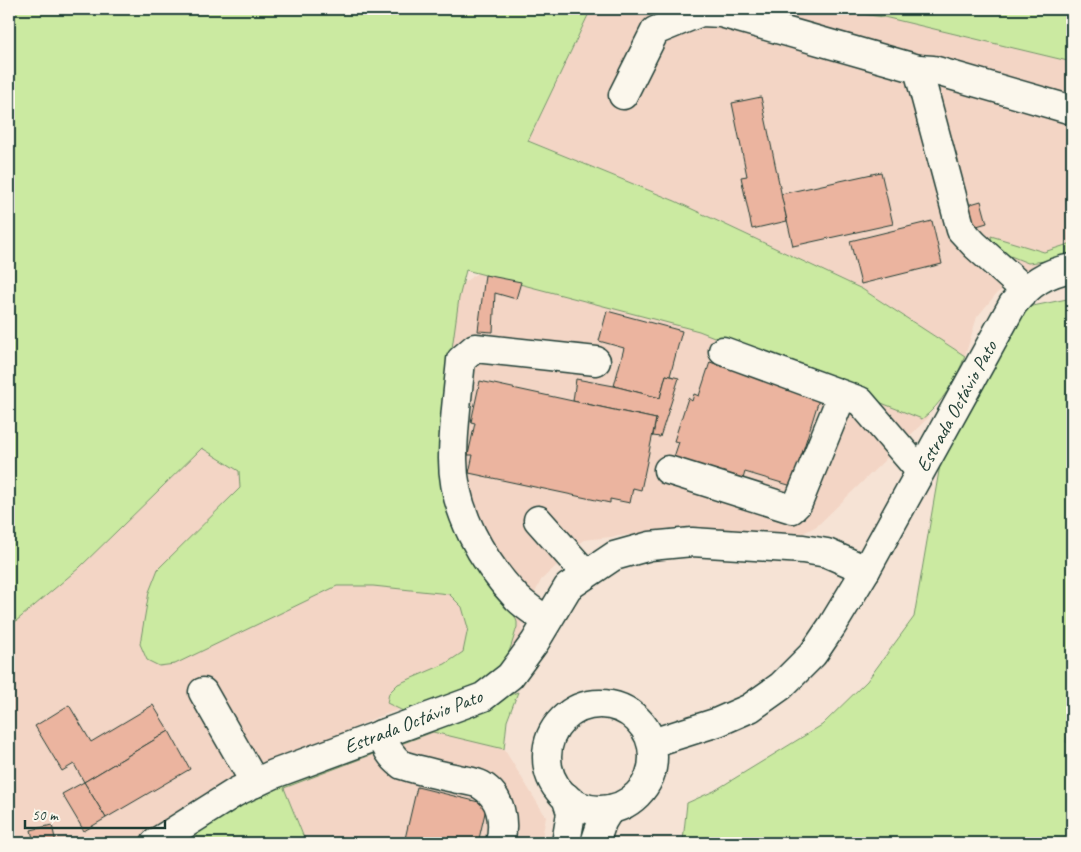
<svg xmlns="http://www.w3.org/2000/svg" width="1081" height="852" font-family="Caveat,sans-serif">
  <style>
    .built { fill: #f3d5c5 }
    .green { fill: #cbeaa1; stroke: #75946a }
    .building { fill: #ebb49f; stroke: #1f3d34 }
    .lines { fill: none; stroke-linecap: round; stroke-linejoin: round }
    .minor-casing { stroke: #1f3d34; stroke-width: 31 }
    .minor { stroke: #fbf7ec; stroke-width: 28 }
    .labels { text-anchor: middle; stroke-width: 4; stroke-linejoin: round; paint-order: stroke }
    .street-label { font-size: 20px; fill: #1f3d34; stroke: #fbf7ec }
  </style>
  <rect width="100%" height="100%" fill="#f6e3d5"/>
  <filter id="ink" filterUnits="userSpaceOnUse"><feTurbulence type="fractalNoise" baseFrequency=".02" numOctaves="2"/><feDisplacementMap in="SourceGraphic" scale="10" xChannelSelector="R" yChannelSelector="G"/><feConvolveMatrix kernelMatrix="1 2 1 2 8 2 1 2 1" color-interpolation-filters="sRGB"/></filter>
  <g filter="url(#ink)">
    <!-- built -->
    <g class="built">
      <path d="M591,9H823L884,17L1072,62V247L1052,255L997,293L977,317L965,356L862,289L675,201L528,141Z"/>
      <path d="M484,268L698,323L929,417L817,526L803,533L663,531L584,540L541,580L521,624L522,637L512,653L474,682L375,718L229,786L142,843H9V623L202,438L409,460L451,292Z"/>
      <path d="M433,732L504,749L546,817L541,843H306L283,788Z"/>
    </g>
    <!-- green -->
    <g class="green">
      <path d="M9,9H591L528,141L675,201L862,289L965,356C957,378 941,405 922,419L699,331L466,270L459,298L442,421L517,622V627C513,639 510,653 503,663C486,690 438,702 409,714L387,703L389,693L398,684L445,664L463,652L468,628L462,607L449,594L373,586H337L175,664L159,666L147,660L140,644L149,592L158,569L240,488L239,471L202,448L79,568L9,627Z"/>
      <path d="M823,9H1072V62L884,17Z"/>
      <path d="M991,236L1044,252L1072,243V258L1028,263L993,249Z"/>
      <path d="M1072,298V701L1066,742L1072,745V843H667L683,841L687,803L714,791L822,725L867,681L914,617L946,430L1015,321L1028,307Z"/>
      <path d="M518,692L507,721L504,749L433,732L398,745L394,737Z"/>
      <path d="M375,747L376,753L284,788L306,843H169L219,810Z"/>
    </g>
    <!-- building -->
    <g class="building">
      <path d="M761,97L787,221L752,229L741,177L747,176L732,103Z"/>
      <path d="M881,172L893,224L793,246L781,194Z"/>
      <path d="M981,201L987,223L970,228L964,206Z"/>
      <path d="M932,221L942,264L861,284L850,241Z"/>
      <path d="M485,275L521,282L516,299L495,293L493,332L478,331Z"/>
      <path d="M607,311L682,331L670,376L666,375L660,398L614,386L624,348L599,341Z"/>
      <path d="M718,360L821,393L792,486L745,472L742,482L673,460L679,442L674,441L688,398L692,401L694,394L699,396L710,362L716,364Z"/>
      <path d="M666,375L679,378L660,437L653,436L656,419L573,401L576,379L614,386L660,398Z"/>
      <path d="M480,381L656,419L641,490L633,488L630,503L610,499V503L469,473L473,455H468L475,423L471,422Z"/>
      <path d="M69,705L91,742L153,705L169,731L84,782L74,764L62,771L35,726Z"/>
      <path d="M169,731L190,769L106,818L84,782Z"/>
      <path d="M84,782L106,818L84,831L62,794Z"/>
      <path d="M417,787L487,804L478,843H404Z"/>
      <path d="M52,825L56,843H34L31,830Z"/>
    </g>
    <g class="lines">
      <defs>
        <g id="minor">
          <path d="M918,69L933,70L1072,110"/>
          <path d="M623,95L655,31L701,12L721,13L918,69L961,230L975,245L1025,290"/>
          <path d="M723,351L860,401L920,471"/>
          <path d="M668,470L792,509L798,503L842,395"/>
          <path d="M538,520L586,574"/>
          <path d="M547,621C538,614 526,607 517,598C482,561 453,511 453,459C453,426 458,393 461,360L475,348L596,361"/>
          <path d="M203,692L255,783"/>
          <circle cx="600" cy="757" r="53"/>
          <path d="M381,734C386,747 390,756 402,765C420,771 440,775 458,779C466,781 474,781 481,785C502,797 505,822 500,843"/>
          <path d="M652,743L718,722L750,708L781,686L813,654L832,626L866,570L1013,304C1031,283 1045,273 1072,268"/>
          <path d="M155,843L236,792L274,774L483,697L510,676L535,642L568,587L614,556L650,546L692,542L803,549L827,553L866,570"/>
          <path d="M566,843L571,813L566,797"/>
          <path d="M595,843L602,822L610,809"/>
        </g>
      </defs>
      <!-- minor casing -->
      <use href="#minor" class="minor-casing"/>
      <!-- minor -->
      <use href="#minor" class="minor"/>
    </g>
  </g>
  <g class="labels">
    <!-- street labels -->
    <g class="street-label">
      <text transform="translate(956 406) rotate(-61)" y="7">Estrada Octávio Pato</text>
      <text transform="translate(413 721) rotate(-21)" y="7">Estrada Octávio Pato</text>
    </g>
  </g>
  <!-- margin -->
  <rect width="1081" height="852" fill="none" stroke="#fbf7ec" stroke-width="30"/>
  <rect x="15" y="15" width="1051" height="822" fill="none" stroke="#1f3d34" stroke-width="2" filter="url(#ink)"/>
  <!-- scale -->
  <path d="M25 820v8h140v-8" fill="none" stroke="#1f3d34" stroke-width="2.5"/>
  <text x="32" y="820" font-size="15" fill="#1f3d34" stroke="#fbf7ec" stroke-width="4" paint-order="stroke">50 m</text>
</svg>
